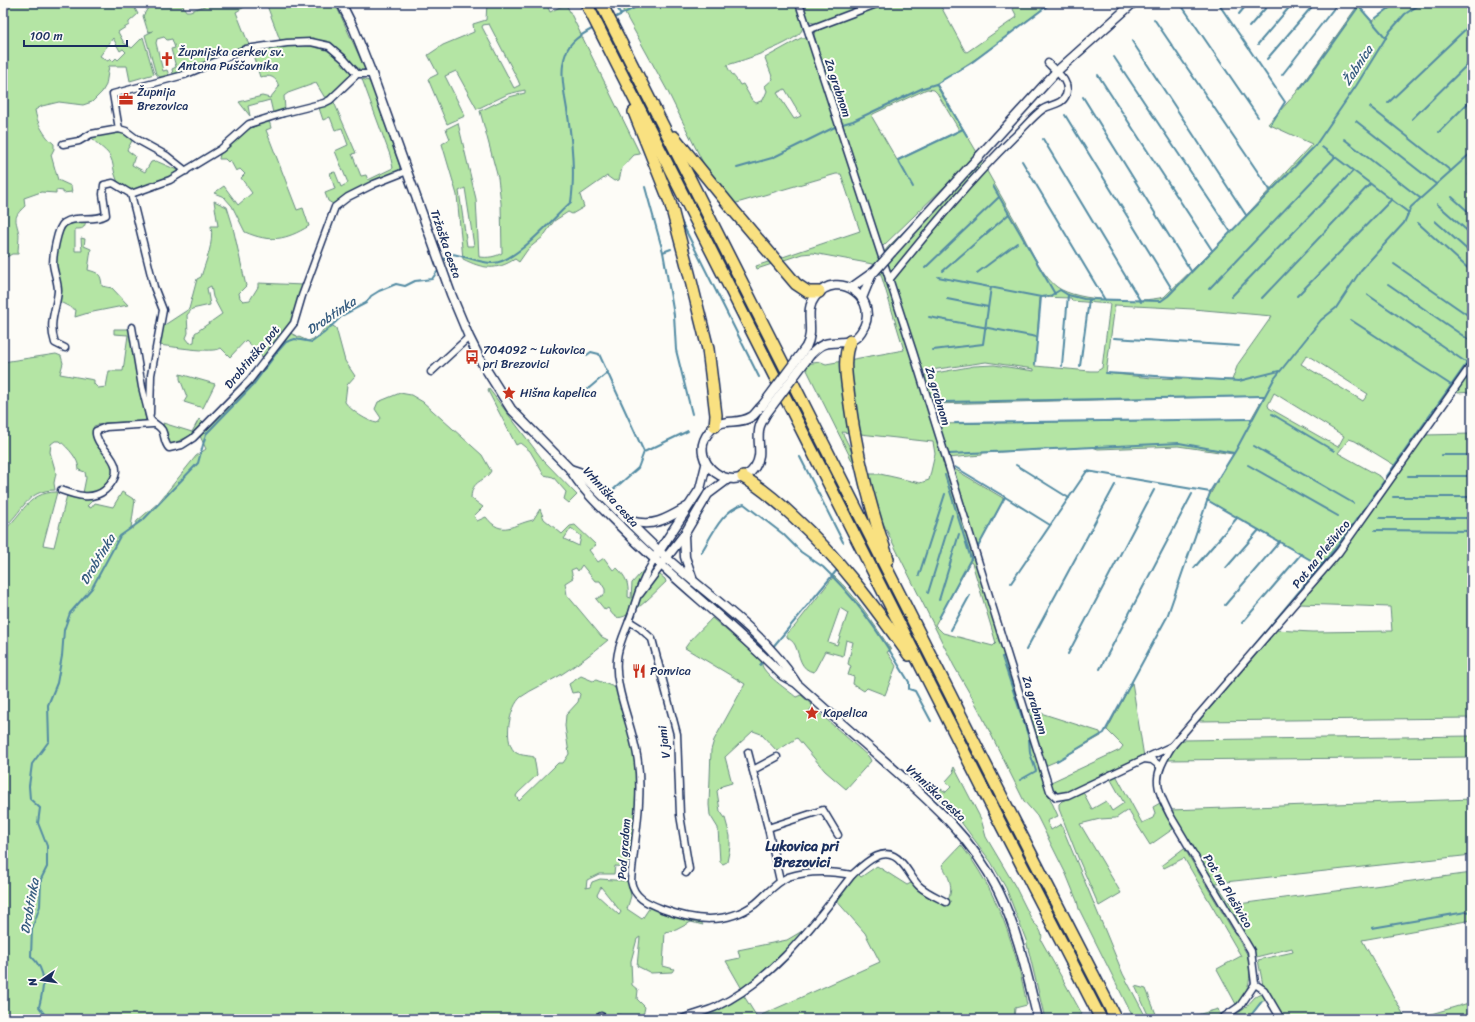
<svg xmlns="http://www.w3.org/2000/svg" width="1475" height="1022" font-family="Sriracha,sans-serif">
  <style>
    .green { fill: #b4e5a4; stroke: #688a81; fill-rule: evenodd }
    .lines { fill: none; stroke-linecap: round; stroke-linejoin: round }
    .stream { stroke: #538ba3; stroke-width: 2 }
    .street-casing { stroke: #1b2f5e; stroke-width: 9 }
    .secondary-casing { stroke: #1b2f5e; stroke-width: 11 }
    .highway-casing { stroke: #1b2f5e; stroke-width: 14 }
    .street { stroke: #fdfcf7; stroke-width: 6 }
    .secondary { stroke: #fdfcf7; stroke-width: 8 }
    .highway { stroke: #f9e181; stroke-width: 11 }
    .secondary-bridge-casing { stroke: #1b2f5e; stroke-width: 11; stroke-linecap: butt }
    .secondary-bridge { stroke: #fdfcf7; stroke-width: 8 }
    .labels { text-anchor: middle; stroke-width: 4; stroke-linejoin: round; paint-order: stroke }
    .poi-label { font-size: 12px; fill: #1b2f5e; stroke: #fdfcf7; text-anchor: start }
    .street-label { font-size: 12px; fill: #1b2f5e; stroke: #fdfcf7 }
    .water-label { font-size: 13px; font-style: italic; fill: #375d80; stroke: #fdfcf7 }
    .quarter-label { font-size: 14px; font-weight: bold; fill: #1b2f5e; stroke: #fdfcf7 }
  </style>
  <rect width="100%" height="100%" fill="#fdfcf7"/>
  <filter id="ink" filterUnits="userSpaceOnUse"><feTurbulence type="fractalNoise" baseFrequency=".025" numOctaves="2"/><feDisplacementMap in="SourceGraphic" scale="8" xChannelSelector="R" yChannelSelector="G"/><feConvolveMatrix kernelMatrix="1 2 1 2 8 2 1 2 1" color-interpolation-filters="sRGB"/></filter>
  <g filter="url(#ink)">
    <!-- green -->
    <g class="green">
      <path d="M3,3H132L138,14L129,22V25L118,32L124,43L132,48L143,37L154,74L130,81L127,66H109L106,85L102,92L92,102L83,105L59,102L42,106L35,110C37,123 44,136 54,144V149L51,155L58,180L71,186L72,192L63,193V191L56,190V193L41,192L24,198L25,206C12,218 16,219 19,234C19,241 18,248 18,254H12L3,259ZM113,38L120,51L123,49L126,52L118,60L116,58L113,61L110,58L108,61L100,56Z"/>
      <path d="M151,3H181L186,11H190L213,3H251L236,12L249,45L173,74L172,69L176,67L171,49L175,48L172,39L167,40L164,37L157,39L156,43L163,71L167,70L169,75L160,77L156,74L145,35L153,31L148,32L143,16Z"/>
      <path d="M266,3H335L365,69L362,71C353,65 347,56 339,50C323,37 299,39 280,40Z"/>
      <path d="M487,3H546L550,12L566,4L640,154L634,155L622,168L619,180L614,181L607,176L580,195L584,207L572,214L568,212L554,221L543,237L528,249L519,262L515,259C496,271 483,269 463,259L457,195L442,144L450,139L446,129L458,123L476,199L479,257C488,258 495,257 502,253L501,203L498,178L480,111L509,97L525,93V90L508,94L477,109L456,71L445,76L465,116L447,124L428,79L438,74L428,55L443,45L474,32L473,24L486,20ZM489,24L518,80L520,85L514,88L482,27L483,25ZM465,188L474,246H467L459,191Z"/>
      <path d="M619,3H797C799,11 805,21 802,30C796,43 742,61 727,65C729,73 736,77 740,85L743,84L752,100L756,103L763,100L767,91L765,86L773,79L765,58L801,38H808L970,540L1031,733L1045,787L1058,816L1047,821L1051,830L1061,824L1123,974L1147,1019H1134L1079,909L1077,901L1066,874L1037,816L1024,801L978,708L954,666L804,364L821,362L826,364L904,350L878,265L813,253L802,254L757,269L756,266L860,231L841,174H836L730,205L711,179L667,90ZM785,89L801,116L794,119L777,93ZM842,432L933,442L935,454L929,480L920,483L880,474H863ZM970,562L972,563L996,643L993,646L943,633L935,625Z"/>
      <path d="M801,3H873L817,24L807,21Z"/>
      <path d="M887,3H939L965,51L967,52L1017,17L1011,5L1015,3H1050L986,52L937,84L978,154L882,247L880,246L814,35L815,31L822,27ZM927,89L934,90L937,93L958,128V131L897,160L872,117L873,114Z"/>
      <path d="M1395,3H1472V170L1468,175L1472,178V358L1396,466L1355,441L1349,439L1338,453L1381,477L1385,483L1343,542L1321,566L1207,500L1233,454L1178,446L1098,449L1092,447L982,453V455L947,458L937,424L1251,419L1264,396L930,404L923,377L925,375L974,366L994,365L1034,371V369L986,362L924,371L920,369L883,253L889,246L979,157C992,180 1005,203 1018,226C1028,244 1041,275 1057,287C1077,302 1141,303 1164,297L1227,236L1312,144L1268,124L1296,93L1358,5L1372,21ZM1040,297L1071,298L1072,301L1110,304L1102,368L1097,371H1090L1035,366ZM1115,305L1193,309L1272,316L1238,364L1232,380L1152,378L1106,373ZM1307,355L1368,394L1363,401L1301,364ZM1274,393L1344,436L1338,447L1269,408L1268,405Z"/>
      <path d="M293,46C314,46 327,46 343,62C347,66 351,70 351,75L334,93L325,98L316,83L288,93L284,96L285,110L273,113L270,100L248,106L250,116L239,102L262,96L270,98L279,87C276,76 270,75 260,77L252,52L267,48Z"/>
      <path d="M362,79L369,81L373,89L400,167L399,170L350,193L333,204L328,201L325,193L335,189L330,173L335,172L341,187L348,183L335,151L348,145L342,128L335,130L330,117L323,120L319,108L333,100L356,153L352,154L361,176L366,175L368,180L393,168L390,155Z"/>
      <path d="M269,120L271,128L266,130L297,210L303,208L309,226C286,240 270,243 245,232L232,206L224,197L214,193L224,186L238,205L252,193L241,178L245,174L240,169L236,171L230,160L228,162L225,159H219L220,154L247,130Z"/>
      <path d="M114,132L127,134L133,139L127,150L135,156L132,165L145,172L151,162L156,161L177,170V172C164,181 127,201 117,180C113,172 114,163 110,156C105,148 95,144 91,136Z"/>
      <path d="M214,201L227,207L232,223L246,286L239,293L240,298L243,301L250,300L258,287V283L303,285L292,323L266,357L263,358L246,340L230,357L221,348C213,354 170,346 158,345L163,326L189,309L197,279L201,277C206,260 214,244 211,226H218ZM211,286L213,297L222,314L195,333L194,342L190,343L186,338L188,333L187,315L192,309L210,305L207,288Z"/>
      <path d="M77,221H86C84,229 83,229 75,229V251H82L81,238L85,239L84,246L91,249L88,270C99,273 101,274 102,286L112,288L128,305L88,313L75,317L76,310L58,301C57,283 53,245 61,230C65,224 71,223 77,221Z"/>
      <path d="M328,323L336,328L345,361L355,376L347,385L345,402C350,410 368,422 377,423L381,418L375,409L378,402L400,393L411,395L423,402L482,455L491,471C484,483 472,479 471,498L483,507L474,516L477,521L486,517C502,538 513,524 533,520L540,509L544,519L562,534L570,526L575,525L596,545L589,550L598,562L604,558L613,570L617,568C626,577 629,583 628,597L631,598L632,583L648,565L665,579L666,582C657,590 628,622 616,617C613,616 610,611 608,608L605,610L596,599L605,594V589L600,581H595L582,565L578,571L576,568L571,570L573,578L565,583L567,595L602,637L608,640C593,653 576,665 559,676C547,683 532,689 521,697C510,706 503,739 514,751C519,756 527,755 534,757L537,775L518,793L516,796L519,801L555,766L558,763H563L569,754L565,726L566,715L578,702L580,694L578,692L572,693L569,684L581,676L593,681L596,680L614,687L618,692C625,715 632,737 636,760C640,792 634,835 630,867L615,866L614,874H599L587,880L586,888L590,887L592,882L600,879L628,881L631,896L627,909L642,919L650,907L700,920L703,925L691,922L676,930L665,932L663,966L674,969L672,972L651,973L637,966L640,937L637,939L631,961L632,985L638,990L637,999L645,1007L643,1016H638L636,1019L617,1017L603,1019H3V531C23,515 27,492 57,492L43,545L54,547L67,495L92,498V501L87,506L91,508L95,503L113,507L122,492L135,500L131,528L133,529L137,521L158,503L196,456L206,449L200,436L250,384L290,333L308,341L318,337ZM571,528L581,536L579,546L564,539ZM601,887L621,912L619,915L597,895Z"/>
      <path d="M114,329H130L146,421L104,423L94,426C88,440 100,442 107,452C110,458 112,465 114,471L112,478L98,493H83L86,478L85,472L79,470C79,459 68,448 60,441H55L51,444L50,452L56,473L54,483L55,490C25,490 23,513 3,528V362L56,354L61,356L63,363L60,374L94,380V384L98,388L106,387L109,371H123L128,335L114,334Z"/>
      <path d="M1472,369V392L1458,393L1457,390Z"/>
      <path d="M180,374L215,384L203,408L184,402L187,397L180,379Z"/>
      <path d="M489,389L543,460L577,495L569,503L564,499L566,492L553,477L544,475L530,451L520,443L516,445L488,391Z"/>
      <path d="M199,419L203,423L194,434L170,445L163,423L192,432Z"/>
      <path d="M1472,434V718L1199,721L1276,630L1312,632L1392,631L1390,607L1299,604C1346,552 1385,493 1425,435Z"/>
      <path d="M951,467L1003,498V501L977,549Z"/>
      <path d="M834,576C857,597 874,624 891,650L887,652L896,666L885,695L867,688L864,691L853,684L854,677L848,675L851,666L848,664L853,642L846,640L843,656L825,651L814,672C800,670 800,656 795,645C793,641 790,640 787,637V633L795,626ZM840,608L848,613L837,645L828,642Z"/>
      <path d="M712,618L763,662L762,664C762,673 789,691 796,697L801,695L813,706L807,714L810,717L817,711L869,757L871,761L846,789L825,771L797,738L777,751L761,734L753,731L725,757L732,783L722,786L717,791L720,811L725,818L730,836V847L727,862L723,864L720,862L718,828L710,815L709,805L711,750L714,740L745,684L685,648C692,637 703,628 712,618Z"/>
      <path d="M1132,682L1144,757L1065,794L1055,792L1049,783L1120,750L1123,746L1107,730Z"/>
      <path d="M1028,709L1100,732L1101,736L1059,760L1045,766Z"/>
      <path d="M1472,736V757L1167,760L1182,740Z"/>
      <path d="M954,767L981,819L986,837L1015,886L1033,922C1038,926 1044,934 1041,940L1082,1014L1072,1019H1045L1026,940L1006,888L991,862L955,814L927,788L930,785L936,791L939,788L946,792L951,787L946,781L954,772L953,769Z"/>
      <path d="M1116,775L1142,823L1153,818L1155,813L1153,807L1160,803L1173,829L1150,845L1128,810L1116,818L1100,819L1080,824L1121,893L1099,906L1079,860L1059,809V804L1062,801L1083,792L1092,809L1106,801L1112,811L1124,803L1110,778Z"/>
      <path d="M1472,799V855L1216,883L1231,905L1472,873V920L1362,940L1406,1019H1284L1263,985L1258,960L1293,952L1292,948L1256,957L1171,810Z"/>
      <path d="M961,845C998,892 1016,947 1027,1005L1015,1008L1014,1018L685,1019L742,993L757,1017L880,962L865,933L835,899L857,873L861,877L877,866L907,885L913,882L943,902L948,900C954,887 949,877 942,865Z"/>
      <path d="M1184,848L1247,954C1252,978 1251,985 1237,1006L1217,969L1241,956L1184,858L1164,868L1162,865Z"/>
      <path d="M804,930L806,932L767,970L742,989L726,961L740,958L738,950L787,940Z"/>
      <path d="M1135,986L1146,989L1158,1019H1150Z"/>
      <path d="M1261,994L1265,996L1268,1000L1263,1001L1248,1019H1230L1244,1009L1255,997Z"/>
      <path d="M1472,1002V1019H1413H1414Z"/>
      <path d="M1218,1009L1221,1017L1217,1019H1183Z"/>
    </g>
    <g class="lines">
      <!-- stream -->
      <g class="stream">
        <path d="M615,3L621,15"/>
        <path d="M1180,3L1258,117"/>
        <path d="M1218,3L1285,102L1271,124"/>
        <path d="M1356,3L1386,38"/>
        <path d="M1239,14L1248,3"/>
        <path d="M616,17L644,3"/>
        <path d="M1376,18L1396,3"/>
        <path d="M1154,19L1270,190"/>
        <path d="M1249,27L1270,3"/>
        <path d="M1132,41L1246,215"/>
        <path d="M1258,44L1293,3"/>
        <path d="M1114,57L1230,231"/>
        <path d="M1267,59L1315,3"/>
        <path d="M1098,75L1212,250"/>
        <path d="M1282,75L1338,3"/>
        <path d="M936,84L967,136"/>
        <path d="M1300,89L1359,6"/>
        <path d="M1083,97L1191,271"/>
        <path d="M1388,103L1472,23"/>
        <path d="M1370,107L1451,171"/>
        <path d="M1065,115L1172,289"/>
        <path d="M1412,119L1472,60"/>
        <path d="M1356,121L1436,184"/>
        <path d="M1439,132L1472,99"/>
        <path d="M1043,139L1141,302"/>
        <path d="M1344,139L1420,198"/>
        <path d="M1322,147L1409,213"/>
        <path d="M1022,161L1105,300"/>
        <path d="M737,168L772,158L839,125L853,121L923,88L936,84L971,63L1051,3"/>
        <path d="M1471,178L1472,179"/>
        <path d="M993,186L1055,294"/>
        <path d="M645,187L663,252"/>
        <path d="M913,187L898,160L963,129"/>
        <path d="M1452,197L1472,215"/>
        <path d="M1437,204L1472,235"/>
        <path d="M680,219L759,377"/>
        <path d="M1435,221L1472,254"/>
        <path d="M1418,223L1472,272"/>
        <path d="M671,249L663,252L674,315L676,350L692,414"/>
        <path d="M444,259L452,254C465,256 477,262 491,263C514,265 554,217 571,202C576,169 571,131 565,98C563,83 560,69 566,53C570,41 581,35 592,29"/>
        <path d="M1394,264L1472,318"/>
        <path d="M925,268L999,197"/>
        <path d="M943,271L1009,214"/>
        <path d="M977,273L1017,243"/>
        <path d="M938,277L1041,297L1050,296L1060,290L1068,295L1084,299L1161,301L1168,296L1315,146L1356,86L1390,31L1405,14L1422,3"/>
        <path d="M1388,284L1472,342"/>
        <path d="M1209,289L1335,157"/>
        <path d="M1368,295L1467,363"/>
        <path d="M1297,296L1391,200"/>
        <path d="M1231,297L1353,171"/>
        <path d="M1262,298L1370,184"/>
        <path d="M947,299L988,307"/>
        <path d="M929,317L1037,337"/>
        <path d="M1351,320L1451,385"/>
        <path d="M1114,338L1239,346"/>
        <path d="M933,350L983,344L991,287"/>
        <path d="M587,355L591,352L599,354L644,452"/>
        <path d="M1035,364L1041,297"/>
        <path d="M1062,366L1068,295"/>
        <path d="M1080,366L1089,300"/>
        <path d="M1106,373L1239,381L1279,371"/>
        <path d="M588,389L608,372"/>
        <path d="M943,402L1264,396"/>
        <path d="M1272,414L1334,451"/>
        <path d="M955,423L1252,419"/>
        <path d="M1254,446L1353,503"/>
        <path d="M949,454L1179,443L1234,453"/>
        <path d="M1441,455H1472"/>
        <path d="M800,457L843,542"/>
        <path d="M1016,465L1069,498"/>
        <path d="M1248,465L1338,516"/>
        <path d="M955,467L1005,497"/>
        <path d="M945,475L971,559"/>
        <path d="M1387,476L1472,356"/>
        <path d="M1408,476H1472"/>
        <path d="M614,489L638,468L644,452L688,431"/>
        <path d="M1393,497H1472"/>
        <path d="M1207,500L1321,566"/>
        <path d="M1380,518H1472"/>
        <path d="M1375,530L1472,531"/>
        <path d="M978,547L1005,497L1050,525"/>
        <path d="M701,553C712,535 722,510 744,504L783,534L801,552L823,567L832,576L772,648"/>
        <path d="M1194,568L1237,518"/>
        <path d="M1226,568L1259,530"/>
        <path d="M837,570L832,576C863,607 886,644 909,682V689L915,691L931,721"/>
        <path d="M919,575L945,494"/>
        <path d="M1011,583L1087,471L1210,492"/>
        <path d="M928,593L952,515"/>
        <path d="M939,600L959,534"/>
        <path d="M1225,605L1280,541"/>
        <path d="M939,618L973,555"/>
        <path d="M1242,623L1301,554"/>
        <path d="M951,630L970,595"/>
        <path d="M1252,648L1338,545L1384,481"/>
        <path d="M1026,650L1115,485"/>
        <path d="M1068,654L1154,490"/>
        <path d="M1005,656L1002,657L1029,738L1030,753L1036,771L1020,780"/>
        <path d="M760,665L764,660"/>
        <path d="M1100,669L1192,494"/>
        <path d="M1057,761L1104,733L1167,617L1211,490L1236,450L1274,379L1321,320L1336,308L1361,270L1404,223L1411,207L1472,152"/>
        <path d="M1372,928L1472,911"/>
        <path d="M48,1019L39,1007C44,987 48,972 31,956L32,929L40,906L41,879L47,867V846L38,823L40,808L30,799L29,786L32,764L49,741L48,705L57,683L62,656L64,630L70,613L92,588L120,536L144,519L198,463L206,434L253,385L278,351L286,342L295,339L312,342L324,333L343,315L366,303L371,296L379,291L396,284L405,286L415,281L432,279L437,272"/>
        <path d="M1248,1019L1262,1001"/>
      </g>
      <defs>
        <g id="street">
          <path d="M799,3L913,352L1050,791L1056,797L1068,795L1144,759L1152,760L1160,766"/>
          <path d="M808,30L879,3"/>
          <path d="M119,129L113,94L184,75L246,49L287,43L311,42L329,46L344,59L357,74"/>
          <path d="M63,144L79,141L91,134L119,129L126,131L138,140L167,156L186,171"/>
          <path d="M131,194L154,287L163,310L151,375L150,414"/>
          <path d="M889,280C928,232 968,182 1013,138C1023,129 1032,117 1043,109C1051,104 1062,105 1066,95C1071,81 1056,72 1048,63"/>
          <path d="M132,327L142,387L150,419C153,424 159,425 162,430C165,436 164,443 169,448L182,445L193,438L249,381L294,323L302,296L335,207L348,197L374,184L407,171"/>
          <path d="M65,348L55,343C48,321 56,312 58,291C58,282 54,273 53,264C53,256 57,228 64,223C76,215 94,222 106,215L103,194L104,185L113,183L131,194L170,180L221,149L249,124L284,113L324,103L330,100L357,74H372"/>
          <path d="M431,372L469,337"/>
          <path d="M61,490C75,495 92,501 105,490C135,462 94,450 96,431L106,427L153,424"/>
          <path d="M654,560C643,578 638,593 632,613C622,641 612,653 619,686C624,712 635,736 638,762C643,801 634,842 631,881C634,898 647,903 662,909C694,921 726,925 755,904C766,895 775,883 788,877C809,870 831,871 852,875C813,925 775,979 716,1007C705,1012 693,1014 682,1019"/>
          <path d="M640,594L661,566"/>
          <path d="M629,621L640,628L652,639L677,734L680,815L689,869L686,873"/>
          <path d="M748,752L768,828L780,881"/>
          <path d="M1144,759L1172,746"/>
          <path d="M753,770L777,757"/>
          <path d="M768,828L823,810L838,835"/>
          <path d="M852,875C865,863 885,843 901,862C908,869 912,879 919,886C927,893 937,897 946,902"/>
          <path d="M1255,984L1264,990L1281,1019"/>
          <path d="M601,1016L606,1019"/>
          <path d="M615,1019H619"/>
          <path d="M1221,1019L1240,1006L1255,984L1251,951L1170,815C1154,783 1153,777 1172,746L1339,552L1472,364"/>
        </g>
        <g id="secondary">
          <path d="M341,3L354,29L372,74L451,294L469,337L482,363L511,409L570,469C583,491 604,510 622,528C674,580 732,624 783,676L796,683C827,711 858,738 889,765C931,802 972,838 998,890C1018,931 1027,975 1038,1019"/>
          <path d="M892,252L1056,72L1133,3"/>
          <path d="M851,288L875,271"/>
          <path d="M862,298L871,276"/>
          <path d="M806,347C816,329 803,312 815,297C838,267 883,300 861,332C851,347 838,340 825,344C818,346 815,351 810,355"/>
          <path d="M762,406C758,409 755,415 751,417C737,426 721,416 709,432C685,462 734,498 755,467C763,454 757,444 759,431C759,425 763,420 766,414"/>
          <path d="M570,469L579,472C606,498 632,526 659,551C704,594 761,628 795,681"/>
          <path d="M631,521C653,528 668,518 687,507"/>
          <path d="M684,535L685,557L692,577"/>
          <path d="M656,556L700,489L706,465"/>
          <path d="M663,562L684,535L708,494L728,479"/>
        </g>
        <g id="highway">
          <path d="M586,3L993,809L1101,1019"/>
          <path d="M601,3L1005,803L1116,1019"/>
          <path d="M634,112L670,202L689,273L708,349L716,415L715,426"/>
          <path d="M674,137L734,211L796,284L808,292H819"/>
          <path d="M850,341C842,359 847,380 849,398C856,453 870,507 888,559"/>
          <path d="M743,477C762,488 778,502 794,517C839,558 874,606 909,655"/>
        </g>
      </defs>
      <!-- street casing -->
      <use href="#street" class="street-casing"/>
      <!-- secondary casing -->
      <use href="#secondary" class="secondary-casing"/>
      <!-- highway casing -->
      <use href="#highway" class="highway-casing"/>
      <!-- street -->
      <use href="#street" class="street"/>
      <!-- secondary -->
      <use href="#secondary" class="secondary"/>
      <!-- highway -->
      <use href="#highway" class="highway"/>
      <defs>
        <g id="secondary-bridge">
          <path d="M875,271L892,252"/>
          <path d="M762,406L806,347"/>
          <path d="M766,414L810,355"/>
        </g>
      </defs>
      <!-- secondary-bridge casing -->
      <use href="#secondary-bridge" class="secondary-bridge-casing"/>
      <!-- secondary-bridge -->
      <use href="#secondary-bridge" class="secondary-bridge"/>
    </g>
  </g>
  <!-- icons -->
  <defs>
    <symbol id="church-bare" viewBox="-9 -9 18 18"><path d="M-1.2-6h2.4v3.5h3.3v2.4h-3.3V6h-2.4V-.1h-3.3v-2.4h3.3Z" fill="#c8321e" stroke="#fdfcf7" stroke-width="2.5" paint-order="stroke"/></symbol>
    <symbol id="office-bare" viewBox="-9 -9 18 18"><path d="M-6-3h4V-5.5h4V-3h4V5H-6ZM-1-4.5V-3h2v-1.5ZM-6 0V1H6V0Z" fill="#c8321e" stroke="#fdfcf7" stroke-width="2.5" paint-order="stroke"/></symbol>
    <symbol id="bus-bare" viewBox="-9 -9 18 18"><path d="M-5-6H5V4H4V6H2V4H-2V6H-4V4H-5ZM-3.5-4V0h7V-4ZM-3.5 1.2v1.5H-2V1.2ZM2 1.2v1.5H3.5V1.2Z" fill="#c8321e" stroke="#fdfcf7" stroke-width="2.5" paint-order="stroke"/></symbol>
    <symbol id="sight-bare" viewBox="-9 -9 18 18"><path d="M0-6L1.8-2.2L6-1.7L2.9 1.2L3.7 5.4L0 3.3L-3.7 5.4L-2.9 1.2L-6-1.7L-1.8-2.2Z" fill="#c8321e" stroke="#fdfcf7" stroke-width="2.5" paint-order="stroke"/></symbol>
    <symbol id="restaurant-bare" viewBox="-9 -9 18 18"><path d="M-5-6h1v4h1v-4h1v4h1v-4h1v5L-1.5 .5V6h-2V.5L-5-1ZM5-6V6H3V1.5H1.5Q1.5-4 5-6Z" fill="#c8321e" stroke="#fdfcf7" stroke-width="2.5" paint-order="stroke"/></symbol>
  </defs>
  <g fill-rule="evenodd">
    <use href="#church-bare" x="157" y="49" width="20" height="20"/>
    <use href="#office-bare" x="116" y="89" width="20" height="20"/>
    <use href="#bus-bare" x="462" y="347" width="20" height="20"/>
    <use href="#sight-bare" x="499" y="383" width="20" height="20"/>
    <use href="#restaurant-bare" x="629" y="661" width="20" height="20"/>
    <use href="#sight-bare" x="802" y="703" width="20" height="20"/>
  </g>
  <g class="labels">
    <!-- poi labels -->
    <g class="poi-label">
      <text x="178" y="56">Župnijska cerkev sv.<tspan x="178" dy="14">Antona Puščavnika</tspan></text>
      <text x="137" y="96">Župnija<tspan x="137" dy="14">Brezovica</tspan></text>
      <text x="483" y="354">704092 ~ Lukovica<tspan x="483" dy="14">pri Brezovici</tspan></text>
      <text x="520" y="397">Hišna kapelica</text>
      <text x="650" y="675">Ponvica</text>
      <text x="823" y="717">Kapelica</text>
    </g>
    <!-- street labels -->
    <g class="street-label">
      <text transform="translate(838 88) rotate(72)" y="4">Za grabnom</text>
      <text transform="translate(446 244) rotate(71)" y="4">Tržaška cesta</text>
      <text transform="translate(252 357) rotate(-50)" y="4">Drobtinška pot</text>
      <text transform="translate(938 396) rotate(73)" y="4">Za grabnom</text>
      <text transform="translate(611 497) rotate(48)" y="4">Vrhniška cesta</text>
      <text transform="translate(1321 554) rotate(-51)" y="4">Pot na Plešivico</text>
      <text transform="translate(1035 705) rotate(73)" y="4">Za grabnom</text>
      <text transform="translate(664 742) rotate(-97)" y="4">V jami</text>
      <text transform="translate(936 793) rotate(43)" y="4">Vrhniška cesta</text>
      <text transform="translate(624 849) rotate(-86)" y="4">Pod gradom</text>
      <text transform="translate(1228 891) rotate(59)" y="4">Pot na Plešivico</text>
    </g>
    <!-- water labels -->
    <g class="water-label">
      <text transform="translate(1357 65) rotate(-57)" y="5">Žabnica</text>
      <text transform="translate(331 315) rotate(-34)" y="5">Drobtinka</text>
      <text transform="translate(97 559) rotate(-59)" y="5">Drobtinka</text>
      <text transform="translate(29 906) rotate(-80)" y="5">Drobtinka</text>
    </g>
    <!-- quarter labels -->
    <g class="quarter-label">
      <text x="802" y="851">Lukovica pri<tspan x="802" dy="16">Brezovici</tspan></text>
    </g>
  </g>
  <!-- margin -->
  <rect width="1475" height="1022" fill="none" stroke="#fdfcf7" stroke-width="16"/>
  <rect x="8" y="8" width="1459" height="1006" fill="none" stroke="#1b2f5e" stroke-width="1.5" filter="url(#ink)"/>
  <!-- north arrow -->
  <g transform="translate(42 980) rotate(257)" stroke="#fdfcf7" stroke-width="3" paint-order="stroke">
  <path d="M0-3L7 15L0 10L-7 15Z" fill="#1b2f5e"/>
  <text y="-6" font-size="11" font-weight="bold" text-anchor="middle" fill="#1b2f5e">N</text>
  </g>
  <!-- scale -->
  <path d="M24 40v6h103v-6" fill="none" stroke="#1b2f5e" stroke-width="2"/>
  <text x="30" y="40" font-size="12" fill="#1b2f5e" stroke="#fdfcf7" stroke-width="3" paint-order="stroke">100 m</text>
</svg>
